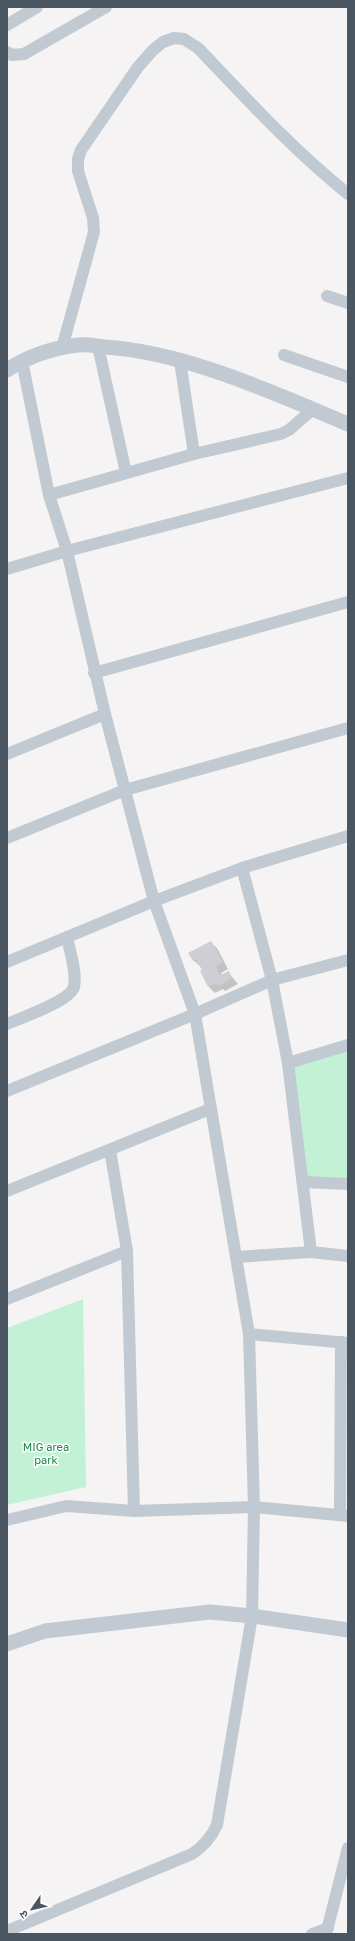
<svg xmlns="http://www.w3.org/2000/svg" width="355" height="1941" font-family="'Golos Text','Noto Sans Devanagari',sans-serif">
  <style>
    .green { fill: #c3f1d5 }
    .shadow { fill: #0003 }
    .building { fill: #cdcfd5 }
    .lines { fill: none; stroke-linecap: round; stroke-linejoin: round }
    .minor { stroke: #c1cad2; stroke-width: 12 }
    .tertiary { stroke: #c1cad2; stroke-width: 15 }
    .labels { text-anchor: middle; stroke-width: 3; stroke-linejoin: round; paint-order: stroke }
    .park-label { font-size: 11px; fill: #17864f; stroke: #fff }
  </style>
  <rect width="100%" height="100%" fill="#f5f3f3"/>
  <!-- green -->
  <g class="green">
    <path d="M348,1045V1184L303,1182L288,1063Z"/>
    <path d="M83,1299L86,1487L7,1505V1328Z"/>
  </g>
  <!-- shadow -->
  <path class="shadow" d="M210,942L217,948L228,969L221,973L222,975L228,972L238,984L225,991L223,989L215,993L209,987L201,971L203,970L201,966H200L193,960Z"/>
  <!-- building -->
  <path class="building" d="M211,941L223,962L216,966L220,975L229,971L232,978L218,986L216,983L208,987L200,971L202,970L196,959L193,961L188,953Z"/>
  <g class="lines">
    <!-- minor -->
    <g class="minor">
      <path d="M7,25L37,7"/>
      <path d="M7,52L12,55L24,54L106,7"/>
      <path d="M327,296L348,303"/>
      <path d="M98,346L126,473"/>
      <path d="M62,348L94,232L93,218L78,171V159L81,150L138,67L153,50L163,42L174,38L184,39L198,48C246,98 293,150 348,194"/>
      <path d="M284,355L348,377"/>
      <path d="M180,361L194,454"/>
      <path d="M49,495L194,454L281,434L289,430L313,409"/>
      <path d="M7,569L67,551L348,478"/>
      <path d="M94,673L348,602"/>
      <path d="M7,754L105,714"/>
      <path d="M7,838L125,790L348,728"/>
      <path d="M242,868L272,980L288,1063L311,1252L348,1256"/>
      <path d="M7,962L154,901L242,868L348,836"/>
      <path d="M7,1024C21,1018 70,1001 74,987C77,972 70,952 67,937"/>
      <path d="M288,1063L348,1045"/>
      <path d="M7,1091L195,1014L272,980L348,960"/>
      <path d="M110,1150L127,1251L134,1511"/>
      <path d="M303,1182L348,1184"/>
      <path d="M7,1191L210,1109"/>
      <path d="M236,1257L311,1252"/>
      <path d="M7,1299L127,1251"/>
      <path d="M249,1334L348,1343"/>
      <path d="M340,1515L341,1342"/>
      <path d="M7,1520L66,1506L134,1511L254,1507L348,1516"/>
      <path d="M7,1931L192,1854C204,1846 211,1838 217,1825L252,1616L254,1507L249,1334L195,1014L154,901L105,714L67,551L49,495L22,361"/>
      <path d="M312,1934L328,1928"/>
      <path d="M326,1934L348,1848"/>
    </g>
    <!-- tertiary -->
    <g class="tertiary">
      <path d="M7,370C29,356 51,348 78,345C86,344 96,346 105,347C185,352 274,393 348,424"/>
      <path d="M7,1644L45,1631L210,1612L252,1616L348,1630"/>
    </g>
  </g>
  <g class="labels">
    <!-- park labels -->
    <g class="park-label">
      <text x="46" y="1451">MIG area<tspan x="46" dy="13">park</tspan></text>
    </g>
  </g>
  <!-- border -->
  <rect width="355" height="1941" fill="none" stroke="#4a5661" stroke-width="16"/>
  <!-- north arrow -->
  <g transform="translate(32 1909) rotate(236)" stroke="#ffffff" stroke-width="3" paint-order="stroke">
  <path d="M0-3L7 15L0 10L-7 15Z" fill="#4a5661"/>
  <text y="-6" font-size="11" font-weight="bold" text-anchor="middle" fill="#4a5661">उ</text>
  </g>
</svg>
